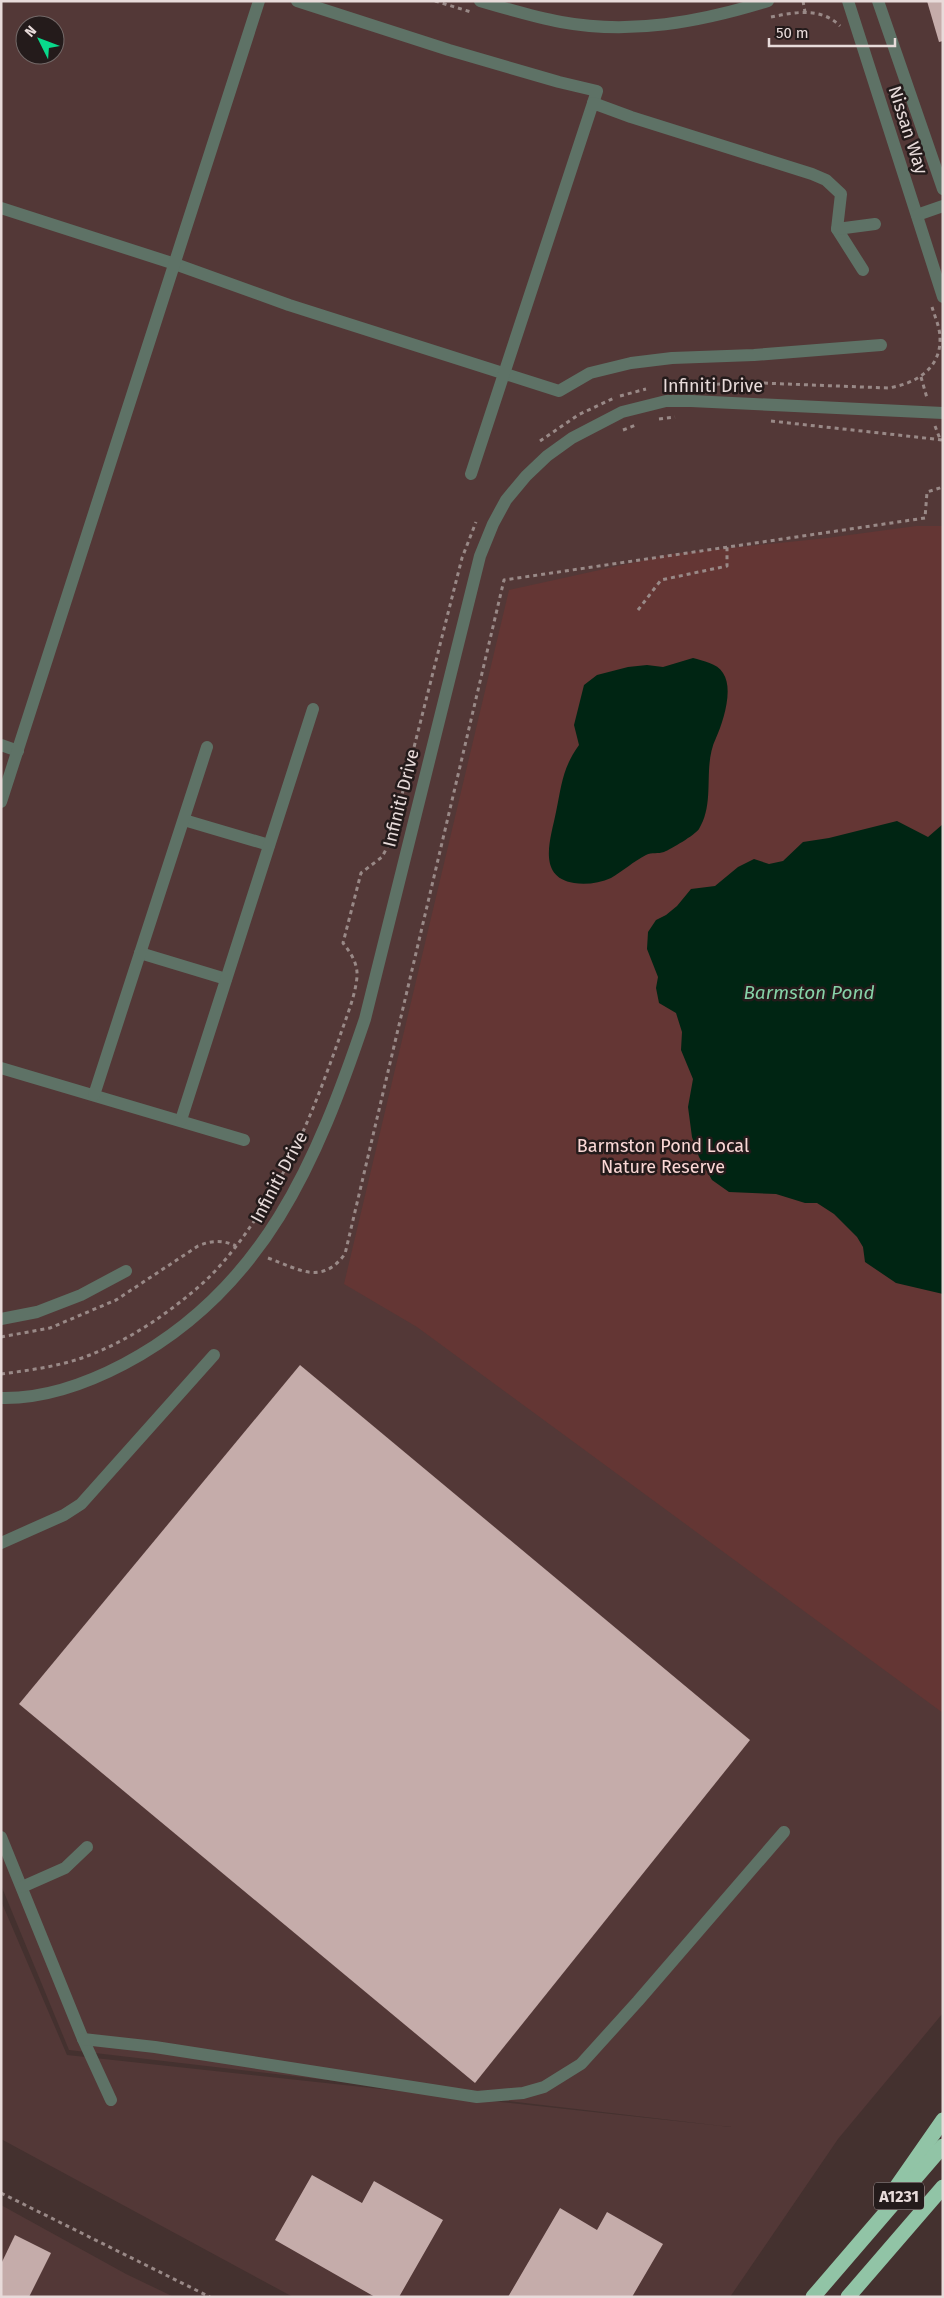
<svg xmlns="http://www.w3.org/2000/svg" width="944" height="2298" font-family="'Fira Sans',sans-serif">
  <style>
    .built { fill: #533837; fill-rule: evenodd }
    .green { fill: #643634 }
    .water { fill: #002513 }
    .building { fill: #c5acaa }
    .lines { fill: none; stroke-linecap: round; stroke-linejoin: round }
    .path { stroke: #998987; stroke-width: 3; stroke-dasharray: 4 4; stroke-linecap: butt }
    .minor { stroke: #5e7266; stroke-width: 12 }
    .highway { stroke: #91c4a6; stroke-width: 15 }
    .labels { text-anchor: middle; stroke-width: 5; stroke-linejoin: round; paint-order: stroke }
    .shield { fill: #241b1b; stroke: #ada1a1; stroke-width: 1 }
    .shield-label { font-size: 16px; font-weight: bold; fill: #e8dbda }
    .street-label { font-size: 18px; fill: #e8dbda; stroke: #241b1b }
    .park-label { font-size: 18px; fill: #fbd8d6; stroke: #241b1b }
    .water-label { font-size: 19px; font-style: italic; fill: #86d2a7; stroke: #241b1b }
  </style>
  <rect width="100%" height="100%" fill="#44312f"/>
  <!-- built -->
  <g class="built">
    <path d="M1,1H943V2013L838,2139L730,2297H293L1,2139V1901L67,2055L731,2127L69,2050L1,1885ZM25,25H55V55H25Z"/>
    <path d="M1,2205L126,2274L174,2297H1Z"/>
  </g>
  <!-- green -->
  <path class="green" d="M916,526H943V1713L417,1327L344,1284L509,590L672,554L827,538Z"/>
  <!-- water -->
  <g class="water">
    <path d="M693,658C703,661 717,663 723,673C734,689 723,722 716,738C702,767 716,801 699,829C695,835 671,849 664,852C658,854 652,852 646,855C634,861 623,871 611,878C600,883 586,885 574,883C536,877 551,838 556,812C562,784 562,769 579,745L574,725L584,685L597,675L628,667L647,665L663,667Z"/>
    <path d="M897,821L928,837L943,824V1294L896,1283L865,1262L863,1247L857,1237L834,1214L817,1203H805L776,1194L729,1192L712,1180L699,1157L692,1137L688,1107L693,1079L681,1050L682,1032L676,1013L659,1003L656,988L658,977L647,949L648,932L656,920L666,915L677,906L691,889L715,886L738,867L754,859L769,864L783,861L803,842L829,838Z"/>
  </g>
  <!-- building -->
  <g class="building">
    <path d="M927,1H943V41L939,42Z"/>
    <path d="M300,1365L750,1740L475,2083L19,1704Z"/>
    <path d="M312,2175L362,2203L374,2181L443,2220L399,2297H375L275,2240Z"/>
    <path d="M560,2208L597,2230L607,2212L663,2244L632,2297H508Z"/>
    <path d="M15,2235L51,2253L29,2297H1V2264Z"/>
  </g>
  <g class="lines">
    <!-- path -->
    <g class="path">
      <path d="M435,1L471,12"/>
      <path d="M803,1L805,12"/>
      <path d="M771,17C795,12 821,7 840,26"/>
      <path d="M921,377L927,398"/>
      <path d="M684,385L761,383L888,388C915,384 941,369 940,338C940,328 935,317 932,307"/>
      <path d="M620,396L646,389"/>
      <path d="M659,419L675,417"/>
      <path d="M771,421L943,440"/>
      <path d="M935,426L940,439"/>
      <path d="M623,430L636,425"/>
      <path d="M540,441L578,415L614,398"/>
      <path d="M638,610L661,580L727,566V547"/>
      <path d="M268,1258C299,1269 321,1286 345,1254L504,580L925,518L927,492L943,487"/>
      <path d="M1,1337L50,1328L116,1300L198,1246C212,1240 223,1240 236,1246"/>
      <path d="M1,1374C31,1370 62,1366 90,1355C126,1341 160,1319 190,1294C213,1276 233,1252 250,1227C290,1171 316,1104 339,1039C345,1020 355,998 357,977C358,964 351,953 343,943L361,873L382,857L390,842L462,558L476,522"/>
      <path d="M1,2193L210,2297"/>
    </g>
    <!-- minor -->
    <g class="minor">
      <path d="M297,1L449,50L559,82L597,91L593,103"/>
      <path d="M480,1C507,9 534,17 561,22C631,35 700,22 768,1"/>
      <path d="M848,1L943,297"/>
      <path d="M878,1L943,189"/>
      <path d="M1,208L175,264L289,305L559,391L590,373L631,363L672,358L754,355L881,345"/>
      <path d="M917,215L943,206"/>
      <path d="M837,229L863,270"/>
      <path d="M471,474L593,103L631,117L812,174L826,180L841,194L837,229L875,224"/>
      <path d="M1,745L18,751"/>
      <path d="M1,802L259,1"/>
      <path d="M184,820L269,845"/>
      <path d="M140,953L226,979"/>
      <path d="M1,1068L244,1140"/>
      <path d="M94,1095L207,747"/>
      <path d="M181,1120L313,709"/>
      <path d="M1,1319L37,1312L81,1295L126,1271"/>
      <path d="M1,1398C45,1399 86,1384 124,1364C264,1290 317,1161 365,1019L480,556L493,524L506,500L526,476L547,456L572,438L622,412L666,401H691L943,413"/>
      <path d="M1,1543L64,1515L81,1504L214,1355"/>
      <path d="M1,1837L83,2039L111,2100"/>
      <path d="M22,1887L65,1868L87,1847"/>
      <path d="M83,2039L155,2047L477,2097L523,2093L544,2087L581,2064L638,2001L784,1832"/>
    </g>
    <!-- highway -->
    <g class="highway">
      <path d="M897,2186L943,2120"/>
      <path d="M813,2297L943,2146"/>
      <path d="M848,2297L943,2187"/>
    </g>
  </g>
  <g class="labels">
    <!-- shield labels -->
    <rect class="shield" x="874" y="2182.5" width="50" height="27" rx="4"/>
    <g class="shield-label">
      <text x="899" y="2202">A1231</text>
    </g>
    <!-- street labels -->
    <g class="street-label">
      <text transform="translate(908 130) rotate(72)" y="6">Nissan Way</text>
      <text x="713" y="392">Infiniti Drive</text>
      <text transform="translate(401 798) rotate(-76)" y="6">Infiniti Drive</text>
      <text transform="translate(279 1177) rotate(-62)" y="6">Infiniti Drive</text>
    </g>
    <!-- park labels -->
    <g class="park-label">
      <text x="663" y="1152">Barmston Pond Local<tspan x="663" dy="21">Nature Reserve</tspan></text>
    </g>
    <!-- water labels -->
    <g class="water-label">
      <text x="809" y="999">Barmston Pond</text>
    </g>
  </g>
  <!-- border -->
  <rect width="944" height="2298" fill="none" stroke="#e8dbda" stroke-width="5"/>
  <!-- north arrow -->
  <g transform="translate(40 40) rotate(312)"><circle r="24" fill="#241b1b" stroke="#726867"/>
  <path d="M0-4L9 19L0 12L-9 19Z" fill="#09d98b"/>
  <text y="-8" font-size="14" font-weight="bold" text-anchor="middle" fill="#e8dbda">N</text>
  </g>
  <!-- scale -->
  <path d="M769 38v8h126v-8" fill="none" stroke="#e8dbda" stroke-width="2.5"/>
  <text x="776" y="38" font-size="15" fill="#e8dbda" stroke="#241b1b" stroke-width="4" paint-order="stroke">50 m</text>
</svg>
